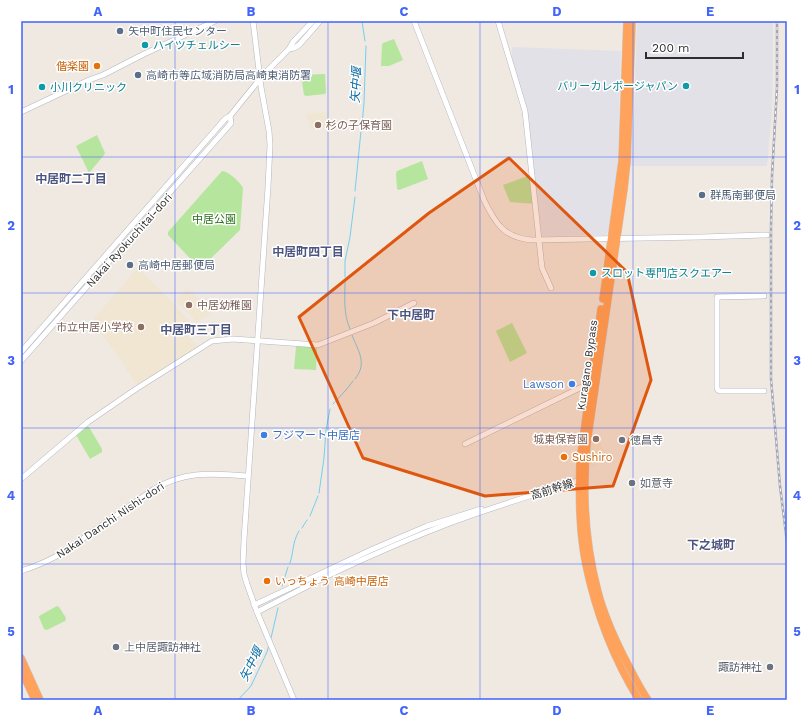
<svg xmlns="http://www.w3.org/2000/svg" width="808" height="721" font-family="'Work Sans','Noto Sans JP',sans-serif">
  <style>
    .industrial { fill: #e3e1e8 }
    .education { fill: #f0e6d1 }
    .green { fill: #b6e59e }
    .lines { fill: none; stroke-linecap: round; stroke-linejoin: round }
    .stream { stroke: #75cff0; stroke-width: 1 }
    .minor-casing { stroke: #b4b7c1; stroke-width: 6 }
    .highway-casing { stroke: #c9c9c9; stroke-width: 8 }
    .minor { stroke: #fff; stroke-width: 5 }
    .highway { stroke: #ffa35c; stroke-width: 7 }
    .rail-casing { stroke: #a3a6b8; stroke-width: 2.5 }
    .rail { stroke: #fff; stroke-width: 1; stroke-dasharray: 3; stroke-linecap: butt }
    .marked { fill: #df570e; fill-opacity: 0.2; stroke: #df570e; stroke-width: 3; stroke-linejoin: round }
    .grid { fill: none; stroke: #4264fb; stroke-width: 1; stroke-opacity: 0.55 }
    .service-dot { fill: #5c6f8a; stroke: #fff; stroke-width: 1.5 }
    .culture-dot { fill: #0f9aa8; stroke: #fff; stroke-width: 1.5 }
    .food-dot { fill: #e8710a; stroke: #fff; stroke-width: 1.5 }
    .education-dot { fill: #8d6e63; stroke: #fff; stroke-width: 1.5 }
    .shop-dot { fill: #3f7fe0; stroke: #fff; stroke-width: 1.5 }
    .worship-dot { fill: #6b7280; stroke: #fff; stroke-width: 1.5 }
    .labels { text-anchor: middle; stroke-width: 3; stroke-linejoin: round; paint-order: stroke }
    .service-label { font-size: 11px; fill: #4e5e75; stroke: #fff; text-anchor: start }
    .culture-label { font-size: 11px; fill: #0d838f; stroke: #fff; text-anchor: start }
    .food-label { font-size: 11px; fill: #c56008; stroke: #fff; text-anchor: start }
    .education-label { font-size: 11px; fill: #785e54; stroke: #fff; text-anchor: start }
    .park-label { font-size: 11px; fill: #2c6e1b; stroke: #fff }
    .street-label { font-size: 11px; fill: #2e2e2e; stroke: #fff }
    .shop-label { font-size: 11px; fill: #366cbe; stroke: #fff; text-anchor: end }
    .worship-label { font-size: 11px; fill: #5b616d; stroke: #fff; text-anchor: start }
    .water-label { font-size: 12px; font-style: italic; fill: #0d6fa3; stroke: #fff }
    .neighbourhood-label { font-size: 12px; font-weight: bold; fill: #4d5680; stroke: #fff }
    .neatline { fill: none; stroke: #4264fb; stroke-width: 1.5 }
    .grid-label { font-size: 13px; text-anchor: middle; font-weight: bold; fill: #4264fb }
  </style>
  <rect width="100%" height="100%" fill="#efe9e1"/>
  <!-- industrial -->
  <g class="industrial">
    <path d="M637,21H773V62L772,111L767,166H630L634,111Z"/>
    <path d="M512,47L621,51L618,160L609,231L605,235L542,236L527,112L512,60Z"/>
  </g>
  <!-- education -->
  <g class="education">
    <path d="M326,112L327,127L310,128L307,114Z"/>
    <path d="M136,270H140L169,299L190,322L170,335L173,341L185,333L198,347L139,384H136L116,352L93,323V320Z"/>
    <path d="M186,289H188L212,312V314L197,322L177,301V298Z"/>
    <path d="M597,436L608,459L592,467L589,461L592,439Z"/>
  </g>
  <!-- green -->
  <g class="green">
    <path d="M394,39L403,60L389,66H381L382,45L383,43Z"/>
    <path d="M325,74L326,92L325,94L306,96L304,95L301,75Z"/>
    <path d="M97,135L105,153L104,155L89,173L76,146Z"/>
    <path d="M422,161L428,179L399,190L397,189L396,173L397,171Z"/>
    <path d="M222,171C228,171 240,182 243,188L240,230L200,269L168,235V232Z"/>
    <path d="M533,174L536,204L510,202L503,185Z"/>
    <path d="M512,323L527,353L510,362L496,331Z"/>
    <path d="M298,345L316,347L317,349L316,370L294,369L296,347Z"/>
    <path d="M85,426L89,427L102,449V452L90,459L76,435Z"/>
    <path d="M57,606L59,607L66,618L65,621L47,630L44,629L39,617V616Z"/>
  </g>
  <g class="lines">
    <!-- stream -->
    <g class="stream">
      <path d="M362,21L365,41"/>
      <path d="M362,125L364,103L366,46"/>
      <path d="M355,191L361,131"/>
      <path d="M345,277V261L350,237L355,197"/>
      <path d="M345,281C345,298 343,313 350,329"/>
      <path d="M352,335C358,351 368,363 355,379"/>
      <path d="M333,404L346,390L353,381"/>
      <path d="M319,493L324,458L326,430L330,409"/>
      <path d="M310,516L318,496"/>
      <path d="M302,528L307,520"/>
      <path d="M290,563C294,551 292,543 299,531"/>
      <path d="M282,586L288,567"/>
      <path d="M271,638L278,608"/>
      <path d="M238,700L251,686L267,652L269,645"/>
    </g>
    <defs>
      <g id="minor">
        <path d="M253,21L261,87L269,131L270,145L268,187L244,540L243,563L244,574L247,584L257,612L294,700"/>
        <path d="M414,21L484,200C495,223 504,238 532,240L701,237L767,235"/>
        <path d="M498,21L525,111L542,268L551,288"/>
        <path d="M289,49L293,42L313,21"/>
        <path d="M21,112L89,80L103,75L144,54L215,21"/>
        <path d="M764,296L717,297V388L718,390L720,391H764"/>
        <path d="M21,352L225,119L230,116L264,74L289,49L294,48L299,45L320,21"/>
        <path d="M21,361L225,130L231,123L230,116"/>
        <path d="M465,444L592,382"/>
        <path d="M21,479L88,422L136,389L212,341L233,339L318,345L374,323L414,303"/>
        <path d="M21,571C37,566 51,560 65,551L154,489C188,470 211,474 248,476"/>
        <path d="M254,605L373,549L427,526L481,509"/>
        <path d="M257,612C280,600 304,588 327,576C367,557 408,539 450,523C490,508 532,495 574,482L581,479"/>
      </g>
      <g id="highway">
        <path d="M632,21L627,161L624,189L587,443C582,493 585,543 598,592C604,615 614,637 624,657C632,672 639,687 648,700"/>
        <path d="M603,299L622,161L627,21"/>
        <path d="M601,309L580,461C579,496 579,531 586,565C596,613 613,658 639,700"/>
        <path d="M21,658L40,700"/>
        <path d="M21,670L35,700"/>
      </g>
    </defs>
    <!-- minor casing -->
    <use href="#minor" class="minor-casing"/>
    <!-- highway casing -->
    <use href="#highway" class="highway-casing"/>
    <!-- minor -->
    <use href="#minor" class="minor"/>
    <!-- highway -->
    <use href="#highway" class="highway"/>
    <defs>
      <g id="rail">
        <path d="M777,21V87L772,176L771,228V379L780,486L787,542"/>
        <path d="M787,700V696"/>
      </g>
    </defs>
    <!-- rail casing -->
    <use href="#rail" class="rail-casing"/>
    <!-- rail -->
    <use href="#rail" class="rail"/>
  </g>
  <!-- marked area -->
  <path class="marked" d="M509,158L627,272L651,380L613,486L485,496L363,458L299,317L429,213Z"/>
  <!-- grid -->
  <path class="grid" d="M175,21V700M328,21V700M480,21V700M633,21V700M21,157H787M21,293H787M21,428H787M21,564H787"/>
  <!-- markers -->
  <g class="service-dot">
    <circle cx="120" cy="31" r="4"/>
    <circle cx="138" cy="75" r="4"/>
    <circle cx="702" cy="195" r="4"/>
    <circle cx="130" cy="265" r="4"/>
  </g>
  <g class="culture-dot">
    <circle cx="145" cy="45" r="4"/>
    <circle cx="686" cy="86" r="4"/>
    <circle cx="42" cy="87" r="4"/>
    <circle cx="593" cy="273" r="4"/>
  </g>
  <g class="food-dot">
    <circle cx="97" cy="66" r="4"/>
    <circle cx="564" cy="457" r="4"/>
    <circle cx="267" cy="581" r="4"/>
  </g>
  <g class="education-dot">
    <circle cx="318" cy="125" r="4"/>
    <circle cx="189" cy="305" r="4"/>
    <circle cx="141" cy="327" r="4"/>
    <circle cx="596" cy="439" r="4"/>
  </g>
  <g class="shop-dot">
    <circle cx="572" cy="384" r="4"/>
    <circle cx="264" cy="435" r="4"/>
  </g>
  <g class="worship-dot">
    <circle cx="622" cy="440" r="4"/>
    <circle cx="632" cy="483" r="4"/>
    <circle cx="116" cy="647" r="4"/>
    <circle cx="770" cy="667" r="4"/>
  </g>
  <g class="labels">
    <!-- service labels -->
    <g class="service-label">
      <text x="128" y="35">矢中町住民センター</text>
      <text x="146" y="79">高崎市等広域消防局高崎東消防署</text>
      <text x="710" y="199">群馬南郵便局</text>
      <text x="138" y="269">高崎中居郵便局</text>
    </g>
    <!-- culture labels -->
    <g class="culture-label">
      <text x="153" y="49">ハイツチェルシー</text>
      <text x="678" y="90" text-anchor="end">バリーカレボージャパン</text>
      <text x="50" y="91">小川クリニック</text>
      <text x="601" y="277">スロット専門店スクエアー</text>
    </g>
    <!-- food labels -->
    <g class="food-label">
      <text x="89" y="70" text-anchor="end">偕楽園</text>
      <text x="572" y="461">Sushiro</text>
      <text x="275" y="585">いっちょう 高崎中居店</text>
    </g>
    <!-- education labels -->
    <g class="education-label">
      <text x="326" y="129">杉の子保育園</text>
      <text x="197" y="309">中居幼稚園</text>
      <text x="133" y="331" text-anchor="end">市立中居小学校</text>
      <text x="588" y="443" text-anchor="end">城東保育園</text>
    </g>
    <!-- park labels -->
    <g class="park-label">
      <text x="214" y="223">中居公園</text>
    </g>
    <!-- street labels -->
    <g class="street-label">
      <text transform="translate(129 240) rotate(-48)" y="4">Nakai Ryokuchitai-dori</text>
      <text transform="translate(587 365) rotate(-82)" y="4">Kuragano Bypass</text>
      <text transform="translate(552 489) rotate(-18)" y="4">高前幹線</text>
      <text transform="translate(110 520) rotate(-34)" y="4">Nakai Danchi Nishi-dori</text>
    </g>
    <!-- shop labels -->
    <g class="shop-label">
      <text x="564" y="388">Lawson</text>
      <text x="272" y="439" text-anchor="start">フジマート中居店</text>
    </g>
    <!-- worship labels -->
    <g class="worship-label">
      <text x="630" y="444">徳昌寺</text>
      <text x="640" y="487">如意寺</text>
      <text x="124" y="651">上中居諏訪神社</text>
      <text x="762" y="671" text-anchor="end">諏訪神社</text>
    </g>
    <!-- water labels -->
    <g class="water-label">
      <text transform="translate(356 85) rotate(-87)" y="4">矢中堰</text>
      <text transform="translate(251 664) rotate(-64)" y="4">矢中堰</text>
    </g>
    <!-- neighbourhood labels -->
    <g class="neighbourhood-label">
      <text x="71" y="183">中居町二丁目</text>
      <text x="308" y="256">中居町四丁目</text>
      <text x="411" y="319">下中居町</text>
      <text x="196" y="334">中居町三丁目</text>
      <text x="711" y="549">下之城町</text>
    </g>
  </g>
  <!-- border -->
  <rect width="808" height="721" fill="none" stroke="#ffffff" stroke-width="44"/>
  <!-- scale -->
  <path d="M646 52v6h97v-6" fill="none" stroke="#2e2e2e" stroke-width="2"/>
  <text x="652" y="52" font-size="12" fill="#2e2e2e" stroke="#ffffff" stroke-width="3" paint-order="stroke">200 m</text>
  <rect x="22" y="22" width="764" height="677" class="neatline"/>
  <g class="grid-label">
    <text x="98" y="16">A</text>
    <text x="251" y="16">B</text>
    <text x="404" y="16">C</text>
    <text x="557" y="16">D</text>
    <text x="710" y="16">E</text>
    <text x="11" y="94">1</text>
    <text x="797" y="94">1</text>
    <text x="11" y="230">2</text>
    <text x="797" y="230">2</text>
    <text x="11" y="365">3</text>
    <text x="797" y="365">3</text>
    <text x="11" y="500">4</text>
    <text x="797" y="500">4</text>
    <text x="11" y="636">5</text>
    <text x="797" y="636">5</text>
    <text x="98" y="715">A</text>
    <text x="251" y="715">B</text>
    <text x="404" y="715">C</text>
    <text x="557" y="715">D</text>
    <text x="710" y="715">E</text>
  </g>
</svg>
